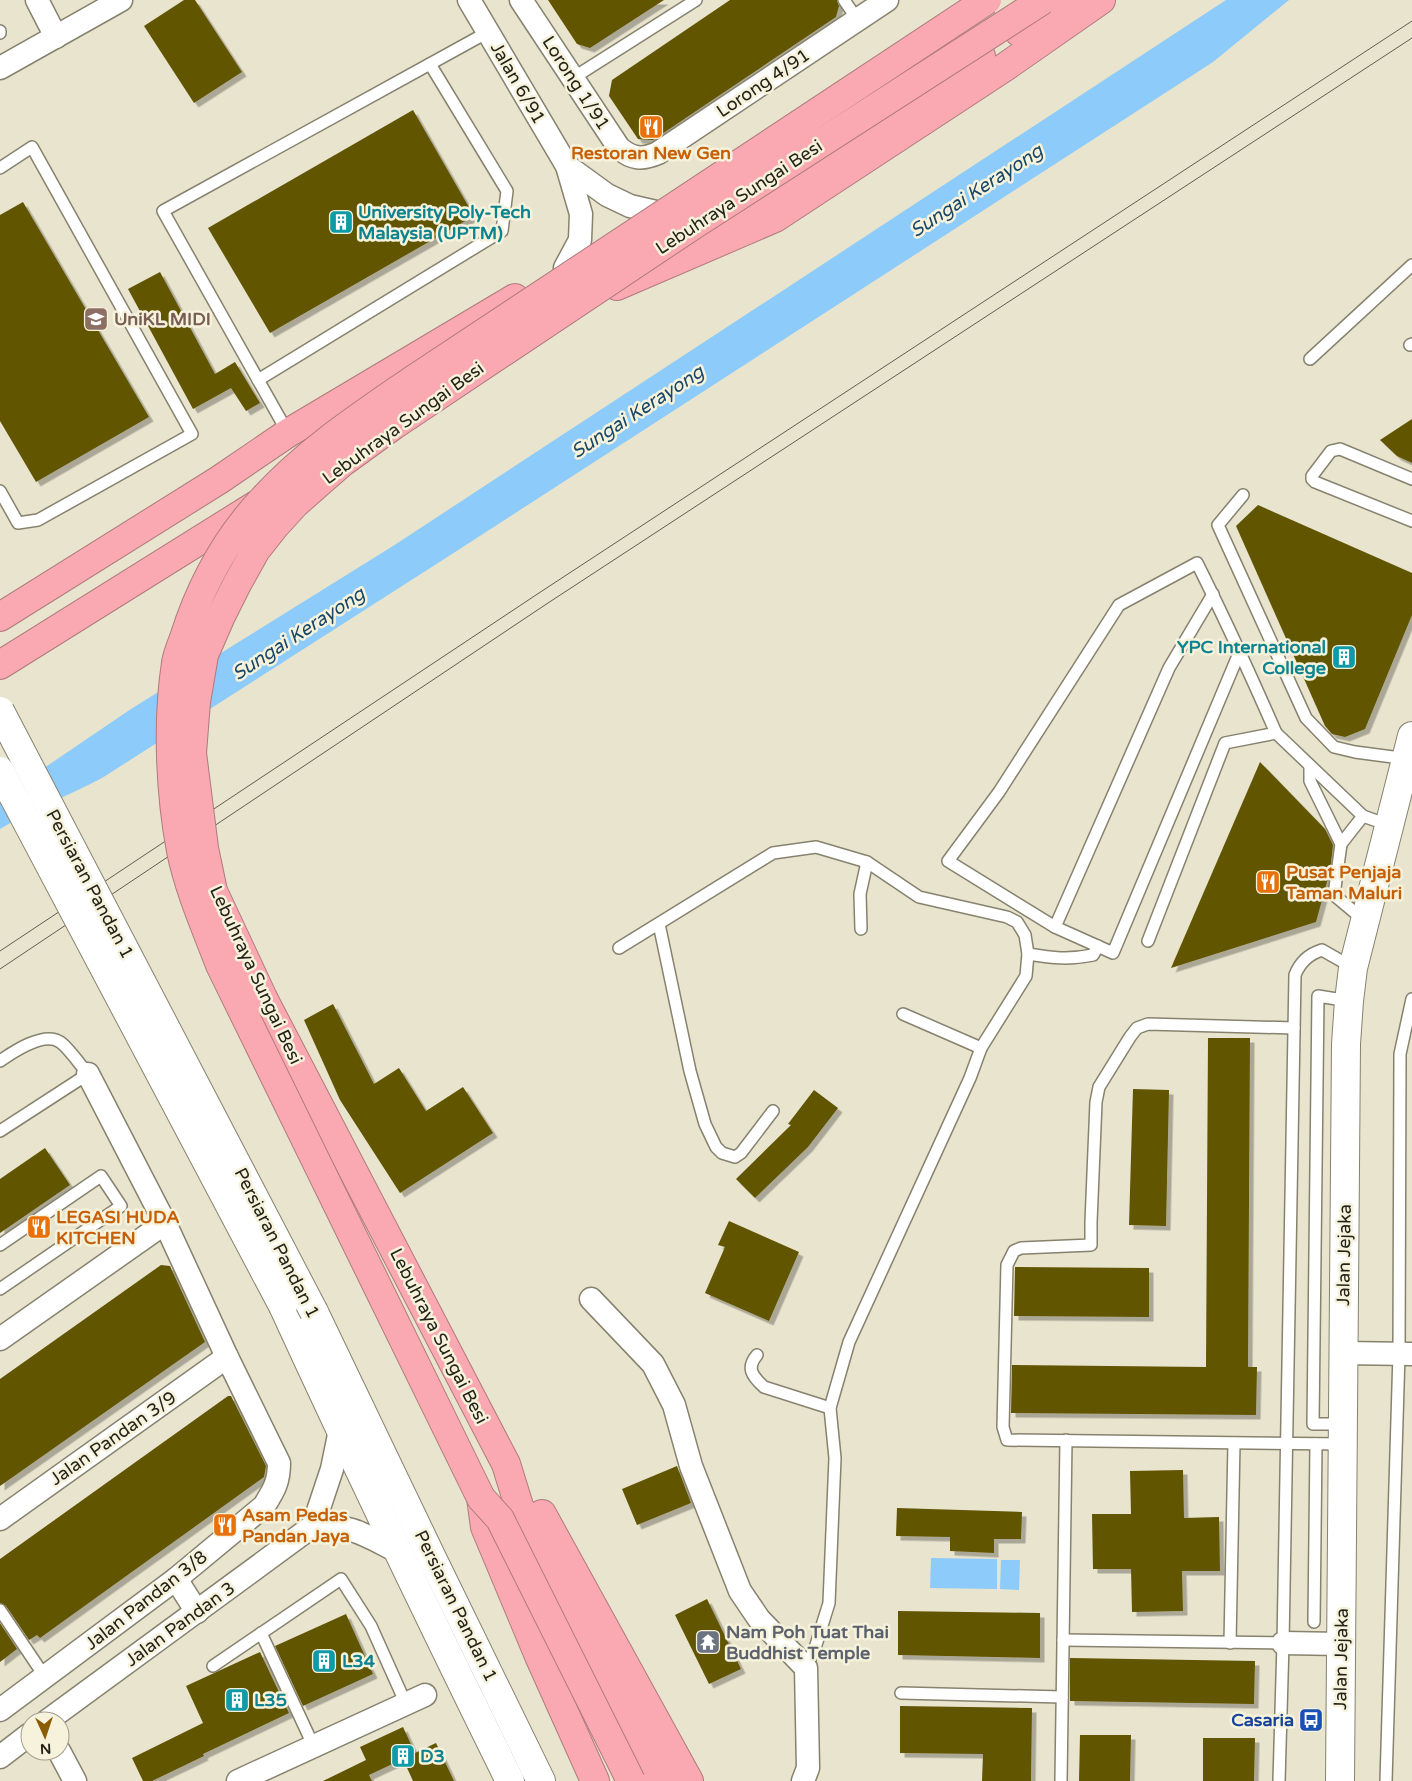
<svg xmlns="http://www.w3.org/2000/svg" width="1412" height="1781" font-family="'Varela Round',sans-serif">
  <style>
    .water { fill: #8ccbfa }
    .building { fill: #625400; filter: url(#shadow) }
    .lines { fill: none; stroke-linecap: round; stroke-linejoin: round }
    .lane-casing { stroke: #86826e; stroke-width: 14 }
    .street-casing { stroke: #86826e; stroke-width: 25 }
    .secondary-casing { stroke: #86826e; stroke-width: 30 }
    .highway-casing { stroke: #af7a7d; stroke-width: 30 }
    .lane { stroke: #fff; stroke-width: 11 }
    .street { stroke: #fff; stroke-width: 22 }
    .secondary { stroke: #fff; stroke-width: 28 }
    .highway { stroke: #faa9b3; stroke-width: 28 }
    .tram { stroke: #605e51; stroke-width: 1 }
    .secondary-bridge-casing { stroke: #86826e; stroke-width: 30; stroke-linecap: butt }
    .highway-bridge-casing { stroke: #af7a7d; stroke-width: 30; stroke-linecap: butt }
    .secondary-bridge { stroke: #fff; stroke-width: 28 }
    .highway-bridge { stroke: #faa9b3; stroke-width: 28 }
    .labels { text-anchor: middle; stroke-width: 5; stroke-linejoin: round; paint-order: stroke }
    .street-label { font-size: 18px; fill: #24231a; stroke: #f6f2db }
    .food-label { font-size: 18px; font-weight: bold; fill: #c56008; stroke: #f6f2db; text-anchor: start }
    .culture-label { font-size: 18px; font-weight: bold; fill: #0d838f; stroke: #f6f2db; text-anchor: start }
    .education-label { font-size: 18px; font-weight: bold; fill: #785e54; stroke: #f6f2db; text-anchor: start }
    .worship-label { font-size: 18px; font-weight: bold; fill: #5b616d; stroke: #f6f2db; text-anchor: start }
    .transit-label { font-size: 18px; font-weight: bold; fill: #164399; stroke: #f6f2db; text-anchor: end }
    .water-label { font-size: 19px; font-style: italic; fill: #184767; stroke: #f6f2db }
  </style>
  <defs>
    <filter id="shadow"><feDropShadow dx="4.5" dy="4.5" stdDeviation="0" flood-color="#0004"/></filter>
  </defs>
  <rect width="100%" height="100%" fill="#e8e4ce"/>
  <!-- water -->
  <g class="water">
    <path d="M1226,0H1289L1213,62L438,563L102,778C68,796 33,809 0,829V795L50,764L131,709L393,546Z"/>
    <path d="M931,1558L997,1559V1589L930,1588Z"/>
    <path d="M1001,1560H1020L1019,1590L1000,1589Z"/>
  </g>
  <!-- building -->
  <g class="building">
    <path d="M184,0H195L242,72L194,103L144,26Z"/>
    <path d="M548,0H664L590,48L577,44Z"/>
    <path d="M730,0H837L839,6L836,17L653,140L638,139L609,96L612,80Z"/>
    <path d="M413,110L474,216L270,333L208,228Z"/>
    <path d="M23,202L149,417L36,482L0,421V215Z"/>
    <path d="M160,272L215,374L235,362L260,403L246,411L231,388L193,409L128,289Z"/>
    <path d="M1412,419V463L1397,456L1380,440Z"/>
    <path d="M1258,505L1412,573V615L1365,729L1345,737L1332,734L1325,726L1236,526Z"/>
    <path d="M1260,762L1325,829L1333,845L1330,871L1316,922L1171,968Z"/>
    <path d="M333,1004L374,1084L399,1068L426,1111L463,1087L493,1133L400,1193L340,1100L304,1020Z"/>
    <path d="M1208,1038H1250L1248,1367H1257L1256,1415L1011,1413L1012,1365L1206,1367Z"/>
    <path d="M1133,1089L1169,1090L1166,1226L1129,1225Z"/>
    <path d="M814,1090L838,1108L808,1147L755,1198L736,1179L791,1125L788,1124Z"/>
    <path d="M45,1148L70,1185L0,1233V1179Z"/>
    <path d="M729,1221L799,1252L769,1321L705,1293L725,1247L718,1245Z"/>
    <path d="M161,1265L170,1266L205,1342L0,1486V1379Z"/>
    <path d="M1015,1267L1149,1268V1317L1014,1316Z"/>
    <path d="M228,1396H231L266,1466L264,1477L40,1638L37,1635L29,1640L6,1606L0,1603V1559Z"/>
    <path d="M677,1466L691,1503L637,1525L622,1489Z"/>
    <path d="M1183,1470L1184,1518L1219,1517L1220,1571H1182L1183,1611L1132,1612L1131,1569H1093L1092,1514H1131L1130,1471Z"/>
    <path d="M897,1508L1022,1512L1021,1539H994V1553L950,1551V1537L896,1536Z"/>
    <path d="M707,1599L741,1669L709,1684L675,1615Z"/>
    <path d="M898,1611L1040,1613V1658L898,1655Z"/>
    <path d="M346,1614L373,1674L303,1706L275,1646Z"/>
    <path d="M0,1623L17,1649L0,1662Z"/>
    <path d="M260,1652L289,1713L203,1754L204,1756L152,1781H143L132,1758L203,1723L186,1686Z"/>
    <path d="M1070,1658L1255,1661L1254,1704L1070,1701Z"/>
    <path d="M900,1706L1032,1708L1031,1781H982L983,1754L900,1753Z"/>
    <path d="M403,1727L415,1753L436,1743L454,1781H413L403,1759L369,1775L372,1781H323L366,1760L360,1747Z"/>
    <path d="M1080,1735H1131L1130,1781H1079Z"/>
    <path d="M1203,1738H1255L1254,1781H1203Z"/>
  </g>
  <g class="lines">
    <defs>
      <g id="lane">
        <path d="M844,0L857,19"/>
        <path d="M0,31V33"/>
        <path d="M573,78L696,0"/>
        <path d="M0,168L32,147L192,434L38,520L18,523L0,491"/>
        <path d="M1410,345L1412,344"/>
        <path d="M1310,359L1412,265"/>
        <path d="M258,380L502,231L507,191L430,64"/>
        <path d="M288,433L163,211L488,32"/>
        <path d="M1412,479L1340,449L1331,451L1312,476V479L1315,482L1412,521"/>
        <path d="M1243,495L1218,525L1306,718L1334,747L1355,752L1393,757L1404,763"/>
        <path d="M1276,733L1363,816L1388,825"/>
        <path d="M1310,766V781L1341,844L1334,895L1364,920"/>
        <path d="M1341,844L1363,816"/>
        <path d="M659,924L690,1071L705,1124L716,1147L722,1153L735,1157L741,1153L773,1111"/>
        <path d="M1055,927L1169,668L1213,594"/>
        <path d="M861,929L860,894L867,862"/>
        <path d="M1148,941L1225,743L1276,733C1251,676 1225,619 1197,563L1119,605L999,792L948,861L1055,927L1113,953L1240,651"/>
        <path d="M619,948L773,853L816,847L867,862L919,897L1007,917L1017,922L1025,935L1028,954L1026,976L981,1048"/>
        <path d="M1028,954C1053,958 1068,960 1093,955L1098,946"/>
        <path d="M1294,1028L1148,1024L1137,1028L1130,1037L1099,1087L1096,1102L1091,1222V1245L1021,1248L1014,1251L1007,1265L1003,1427L1007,1440L1343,1444"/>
        <path d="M0,1061C13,1052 44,1031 60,1042C68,1047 81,1066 88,1074L0,1131"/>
        <path d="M0,1245L101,1176L121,1206L0,1289"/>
        <path d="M757,1355C746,1368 752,1376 764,1387L830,1408"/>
        <path d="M1343,1424H1313L1318,996L1349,1001"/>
        <path d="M0,1610L45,1677"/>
        <path d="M1314,1622L1316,1444"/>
        <path d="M261,1633L314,1747"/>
        <path d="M1063,1640L1283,1643"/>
        <path d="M1230,1643L1234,1443"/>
        <path d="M213,1666L341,1579L371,1626L406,1704"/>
        <path d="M806,1668L816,1645L829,1603L835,1458L830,1408L849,1342L970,1078L981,1048L903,1014"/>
        <path d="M901,1693L1062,1697"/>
        <path d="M1061,1781L1066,1440"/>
        <path d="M1279,1781L1283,1643L1295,975C1300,962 1309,954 1322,950L1352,967"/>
        <path d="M1386,1781L1399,1354L1400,1054L1412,999"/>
      </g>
      <g id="street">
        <path d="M37,0L56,37"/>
        <path d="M469,0L567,166L581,214L580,240L565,268"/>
        <path d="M521,0L619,148C632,159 642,160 658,153L887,0"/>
        <path d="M0,68L121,0"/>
        <path d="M567,166L607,195L630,206L656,212"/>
        <path d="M591,1299L653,1364L674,1405L691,1466L740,1591L759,1619L806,1668L808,1768L803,1781"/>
        <path d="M0,1339L165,1223"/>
        <path d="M1343,1353L1412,1354"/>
        <path d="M0,1519L227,1357"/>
        <path d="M313,1526L332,1469L340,1430"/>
        <path d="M176,1579L197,1612"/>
        <path d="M1283,1643L1341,1644"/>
        <path d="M0,1710L176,1579L264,1506C274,1490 279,1482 279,1463L227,1357L165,1223L88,1074"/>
        <path d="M47,1721L313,1526C350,1524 365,1535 397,1551"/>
        <path d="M59,1751L75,1781"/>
        <path d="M0,1757L30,1734"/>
        <path d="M238,1781L425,1695"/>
      </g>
      <g id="secondary">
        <path d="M283,1306C356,1465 432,1623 510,1781"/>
        <path d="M314,1312L432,1558L541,1781"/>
        <path d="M1340,1781L1346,1044L1349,1001L1353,968L1412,736"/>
      </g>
      <g id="highway">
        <path d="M1019,32L1068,0"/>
        <path d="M728,218L981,56"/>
        <path d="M617,286L775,218L1005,67L1101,0"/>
        <path d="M0,617L219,480L288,433L515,298"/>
        <path d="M0,665L256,505"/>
        <path d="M264,1000L506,1464L519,1506L605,1681L659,1781"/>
        <path d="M481,1498L485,1527L539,1656L595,1781"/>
        <path d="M542,1514L689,1781"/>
      </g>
    </defs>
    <!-- lane casing -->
    <use href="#lane" class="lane-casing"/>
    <!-- street casing -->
    <use href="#street" class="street-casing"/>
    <!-- secondary casing -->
    <use href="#secondary" class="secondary-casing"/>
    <!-- highway casing -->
    <use href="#highway" class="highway-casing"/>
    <!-- lane -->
    <use href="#lane" class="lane"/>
    <!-- street -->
    <use href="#street" class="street"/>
    <!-- secondary -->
    <use href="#secondary" class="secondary"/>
    <!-- highway -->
    <use href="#highway" class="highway"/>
    <!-- tram -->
    <g class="tram">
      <path d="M0,951L542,591L1412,21"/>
      <path d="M0,969L548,603L1412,38"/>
    </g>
    <defs>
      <g id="secondary-bridge">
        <path d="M0,711L314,1312"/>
        <path d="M0,771L283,1306"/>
      </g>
      <g id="highway-bridge">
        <path d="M264,1000L213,891L204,848L192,753L196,702L204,655L221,616L237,584L256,550L275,526L295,504L321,481L343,462L394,425L695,224L1043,0"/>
        <path d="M631,1781L500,1519L481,1498L220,965C206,928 189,890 181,851C170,792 167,722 176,663C177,655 181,646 184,638C200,587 227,537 264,498C307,451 359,417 411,381L987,0"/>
      </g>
    </defs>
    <!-- secondary-bridge casing -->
    <use href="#secondary-bridge" class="secondary-bridge-casing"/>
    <!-- highway-bridge casing -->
    <use href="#highway-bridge" class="highway-bridge-casing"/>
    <!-- secondary-bridge -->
    <use href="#secondary-bridge" class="secondary-bridge"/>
    <!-- highway-bridge -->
    <use href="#highway-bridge" class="highway-bridge"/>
  </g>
  <!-- icons -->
  <defs>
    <symbol id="restaurant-square" viewBox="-11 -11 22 22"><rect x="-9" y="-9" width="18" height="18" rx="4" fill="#e8710a" stroke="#f6f2db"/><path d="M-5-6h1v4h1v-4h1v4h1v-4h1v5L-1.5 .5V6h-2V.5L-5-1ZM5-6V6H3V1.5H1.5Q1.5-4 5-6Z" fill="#fff"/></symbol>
    <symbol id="building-square" viewBox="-11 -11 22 22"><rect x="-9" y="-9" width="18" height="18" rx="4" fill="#0f9aa8" stroke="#f6f2db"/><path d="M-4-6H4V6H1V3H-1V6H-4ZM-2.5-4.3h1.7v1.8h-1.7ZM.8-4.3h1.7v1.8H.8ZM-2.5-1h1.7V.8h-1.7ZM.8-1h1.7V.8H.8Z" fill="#fff"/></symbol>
    <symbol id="university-square" viewBox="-11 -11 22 22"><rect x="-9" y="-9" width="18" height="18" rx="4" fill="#8d6e63" stroke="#f6f2db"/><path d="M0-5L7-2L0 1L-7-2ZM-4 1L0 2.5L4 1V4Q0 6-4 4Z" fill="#fff"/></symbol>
    <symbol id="temple-square" viewBox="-11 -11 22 22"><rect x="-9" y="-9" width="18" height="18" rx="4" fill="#6b7280" stroke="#f6f2db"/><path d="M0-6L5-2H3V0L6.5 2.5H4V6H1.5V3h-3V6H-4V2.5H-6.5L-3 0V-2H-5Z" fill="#fff"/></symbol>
    <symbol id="bus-square" viewBox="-11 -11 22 22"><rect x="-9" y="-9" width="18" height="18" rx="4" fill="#1a4fb4" stroke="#f6f2db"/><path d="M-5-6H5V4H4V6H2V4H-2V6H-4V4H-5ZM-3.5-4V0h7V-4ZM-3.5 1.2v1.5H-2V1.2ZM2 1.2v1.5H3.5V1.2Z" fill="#fff"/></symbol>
  </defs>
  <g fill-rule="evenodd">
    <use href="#restaurant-square" x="637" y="113" width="28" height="28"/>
    <use href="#building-square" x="327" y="208" width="28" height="28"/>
    <use href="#university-square" x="82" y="305" width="28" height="28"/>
    <use href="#building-square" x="1330" y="643" width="28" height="28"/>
    <use href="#restaurant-square" x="1254" y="868" width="28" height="28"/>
    <use href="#restaurant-square" x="25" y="1213" width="28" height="28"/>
    <use href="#restaurant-square" x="211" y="1511" width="28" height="28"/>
    <use href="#temple-square" x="694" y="1628" width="28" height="28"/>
    <use href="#building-square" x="310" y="1647" width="28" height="28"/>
    <use href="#building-square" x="223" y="1686" width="28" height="28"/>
    <use href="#bus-square" x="1297" y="1706" width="28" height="28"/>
    <use href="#building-square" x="389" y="1742" width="28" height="28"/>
  </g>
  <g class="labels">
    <!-- street labels -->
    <g class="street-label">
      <text transform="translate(518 83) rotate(60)" y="6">Jalan 6/91</text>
      <text transform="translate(576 83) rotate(57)" y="6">Lorong 1/91</text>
      <text transform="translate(763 83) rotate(-34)" y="6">Lorong 4/91</text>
      <text transform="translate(739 197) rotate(-33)" y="6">Lebuhraya Sungai Besi</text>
      <text transform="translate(403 423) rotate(-36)" y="6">Lebuhraya Sungai Besi</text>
      <text transform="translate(90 884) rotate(62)" y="6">Persiaran Pandan 1</text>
      <text transform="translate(256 975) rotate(65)" y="6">Lebuhraya Sungai Besi</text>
      <text transform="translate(277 1243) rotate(63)" y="6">Persiaran Pandan 1</text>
      <text transform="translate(1344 1255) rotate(-89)" y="6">Jalan Jejaka</text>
      <text transform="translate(439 1336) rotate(63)" y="6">Lebuhraya Sungai Besi</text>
      <text transform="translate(113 1438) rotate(-35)" y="6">Jalan Pandan 3/9</text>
      <text transform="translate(146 1600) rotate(-38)" y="6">Jalan Pandan 3/8</text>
      <text transform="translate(456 1606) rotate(64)" y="6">Persiaran Pandan 1</text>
      <text transform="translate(180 1624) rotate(-36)" y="6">Jalan Pandan 3</text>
      <text transform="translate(1341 1659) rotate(-89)" y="6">Jalan Jejaka</text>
    </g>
    <!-- food labels -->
    <g class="food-label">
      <text x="651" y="159" text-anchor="middle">Restoran New Gen</text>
      <text x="1286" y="878">Pusat Penjaja<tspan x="1286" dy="21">Taman Maluri</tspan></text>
      <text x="56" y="1223">LEGASI HUDA<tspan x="56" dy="21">KITCHEN</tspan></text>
      <text x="242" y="1521">Asam Pedas<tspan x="242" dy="21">Pandan Jaya</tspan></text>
    </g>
    <!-- culture labels -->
    <g class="culture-label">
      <text x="358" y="218">University Poly-Tech<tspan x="358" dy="21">Malaysia (UPTM)</tspan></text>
      <text x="1326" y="653" text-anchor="end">YPC International<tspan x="1326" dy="21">College</tspan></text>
      <text x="342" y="1667">L34</text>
      <text x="254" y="1706">L35</text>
      <text x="420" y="1762">D3</text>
    </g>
    <!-- education labels -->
    <g class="education-label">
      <text x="114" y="325">UniKL MIDI</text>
    </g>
    <!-- worship labels -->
    <g class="worship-label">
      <text x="726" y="1638">Nam Poh Tuat Thai<tspan x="726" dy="21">Buddhist Temple</tspan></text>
    </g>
    <!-- transit labels -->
    <g class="transit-label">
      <text x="1294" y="1726">Casaria</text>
    </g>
    <!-- water labels -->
    <g class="water-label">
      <text transform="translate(976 190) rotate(-33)" y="7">Sungai Kerayong</text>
      <text transform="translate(637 411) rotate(-33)" y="7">Sungai Kerayong</text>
      <text transform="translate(298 633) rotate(-33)" y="7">Sungai Kerayong</text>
    </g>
  </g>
  <!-- north arrow -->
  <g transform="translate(45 1736) rotate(177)"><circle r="24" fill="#f6f2db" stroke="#a29f8e"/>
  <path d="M0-4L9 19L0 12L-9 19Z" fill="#8b5c02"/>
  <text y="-8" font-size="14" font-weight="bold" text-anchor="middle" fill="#24231a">N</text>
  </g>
</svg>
